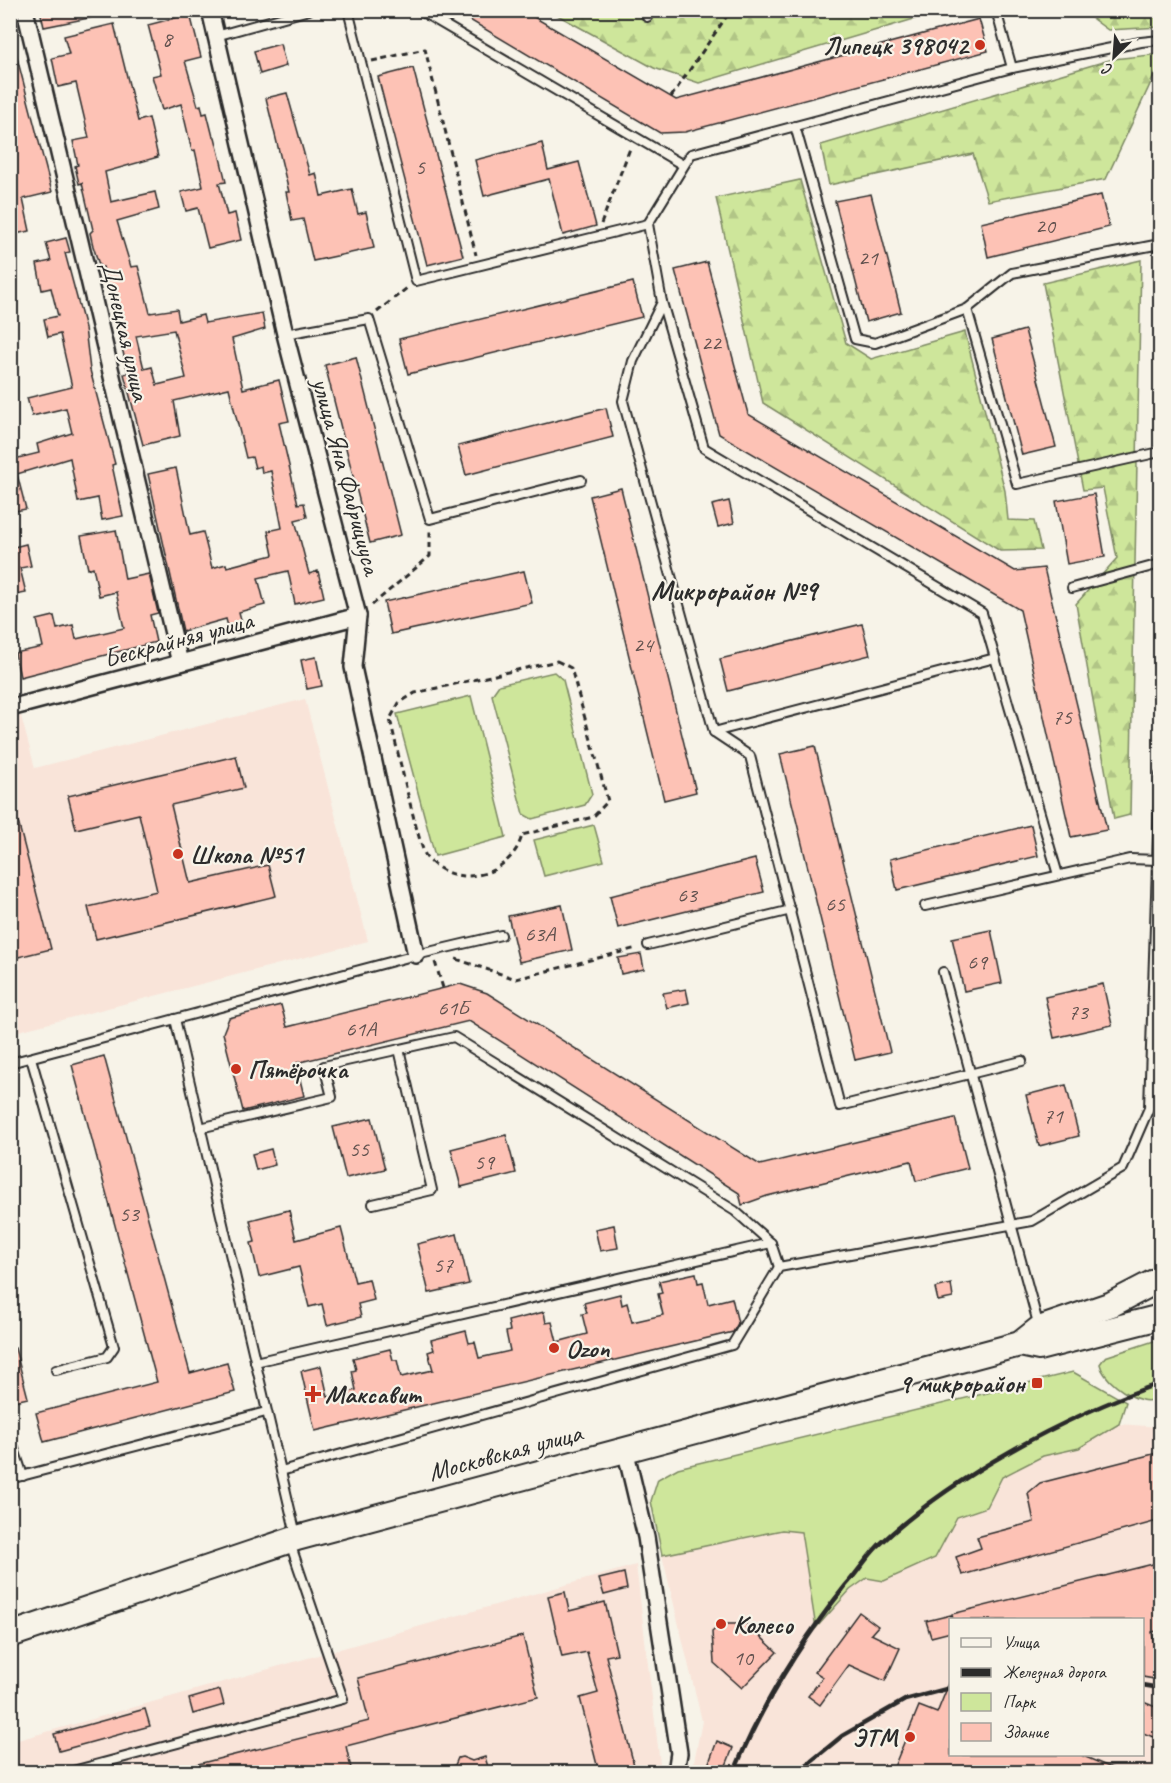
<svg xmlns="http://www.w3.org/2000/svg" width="1171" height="1783" font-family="Caveat,sans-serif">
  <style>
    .built { fill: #f9e4d9; fill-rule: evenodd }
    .green { fill: #cee69b; stroke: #7c8863; stroke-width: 1.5 }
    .forest { fill: url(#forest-firs); stroke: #7c8863; stroke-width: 1.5 }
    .building { fill: #fdc2b5; stroke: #2b2b2b; stroke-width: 1.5; fill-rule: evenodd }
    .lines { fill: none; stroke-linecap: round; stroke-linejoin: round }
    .lane-casing { stroke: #2b2b2b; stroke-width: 12 }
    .street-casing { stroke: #2b2b2b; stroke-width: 20 }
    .primary-casing { stroke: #2b2b2b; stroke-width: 28 }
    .path { stroke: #2b2b2b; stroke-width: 3; stroke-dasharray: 6 4.5; stroke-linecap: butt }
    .lane { stroke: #f7f3e8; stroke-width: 8 }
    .street { stroke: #f7f3e8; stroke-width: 15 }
    .primary { stroke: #f7f3e8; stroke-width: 24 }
    .rail { stroke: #2b2b2b; stroke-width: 4.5 }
    .poi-dot { fill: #c8321e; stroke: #f7f3e8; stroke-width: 2 }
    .labels { text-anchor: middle; stroke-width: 4.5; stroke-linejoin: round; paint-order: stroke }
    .number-label { font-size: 22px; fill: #60514e }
    .poi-label { font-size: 26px; font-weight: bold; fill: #2b2b2b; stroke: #f7f3e8; text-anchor: start }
    .street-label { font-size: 26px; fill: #2b2b2b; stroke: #f7f3e8 }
    .quarter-label { font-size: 28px; font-weight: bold; fill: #2b2b2b; stroke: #f7f3e8 }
  </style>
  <defs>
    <pattern id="forest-firs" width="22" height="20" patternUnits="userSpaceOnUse" patternTransform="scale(1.5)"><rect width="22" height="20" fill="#cee69b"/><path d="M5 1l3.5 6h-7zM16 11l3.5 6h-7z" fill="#b1c586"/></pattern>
  </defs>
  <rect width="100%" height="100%" fill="#f7f3e8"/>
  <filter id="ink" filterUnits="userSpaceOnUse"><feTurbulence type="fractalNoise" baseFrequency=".0167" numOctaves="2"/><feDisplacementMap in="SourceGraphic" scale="12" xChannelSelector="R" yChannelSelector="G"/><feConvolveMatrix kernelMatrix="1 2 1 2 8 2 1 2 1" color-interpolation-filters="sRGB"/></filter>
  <g filter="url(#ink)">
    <!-- built -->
    <g class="built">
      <path d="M305,699L368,941L11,1033V719L21,716L35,768Z"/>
      <path d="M1119,1424L1160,1427V1772H692L702,1721L662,1555L782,1530L802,1532L816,1628L850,1590L867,1578L884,1581L934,1558L957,1517L987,1507L1002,1477L1043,1456L1079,1448ZM950,1620H1142V1754H950Z"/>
      <path d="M636,1565L661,1772H11V1742Z"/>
    </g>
    <!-- green -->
    <g class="green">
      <path d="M554,672L563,680L592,794L585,805L532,819L523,814L492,695L499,685Z"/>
      <path d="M471,696L506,837L435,856L397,714Z"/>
      <path d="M594,825L604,861L544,876L534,840Z"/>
      <path d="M1160,1339V1399C1155,1400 1147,1402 1142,1400C1126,1396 1103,1379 1100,1364L1105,1357Z"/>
      <path d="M1073,1372L1126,1402L1119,1424L1079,1448L1043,1456L1002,1477L987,1507L957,1517L935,1558L884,1581L867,1578L850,1590L816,1628L801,1532L782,1530L662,1555L651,1501L658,1479L678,1468Z"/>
    </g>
    <!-- forest -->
    <g class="forest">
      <path d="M550,11H941L699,83L654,68Z"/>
      <path d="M1082,11H1160V27L1108,30Z"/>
      <path d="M1160,54V63L1106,179L988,201L973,154L829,185L821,145L1113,59Z"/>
      <path d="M800,180L846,343L871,359L965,332L1005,491L1008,520L1034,521L1041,550L1000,551L763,403L716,198Z"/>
      <path d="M1141,260L1130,815L1114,819L1076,604L1117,558L1103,488L1083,490L1043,283Z"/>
    </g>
    <!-- building -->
    <g class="building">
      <path d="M40,10H94V17L44,27Z"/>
      <path d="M453,10H522L676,100L979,19L988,51L685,132L660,133Z"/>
      <path d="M190,14L201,57L185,61L198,106L201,105L203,114L207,113L213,137H215L226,182L219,183L227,215L235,213L241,240L208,248L198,208L186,211L181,192L203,187L195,150L192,151L181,104L162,110L152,76L161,74L148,25Z"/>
      <path d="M114,24L138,121L149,118L158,157L105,172L111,202L155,192L159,209L117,221L131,267L138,266L150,313L177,309L179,321L203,315L205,323L262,313L265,329L232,339L243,389L279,380L289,421L279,423L298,504L304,503L307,517L295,520L309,574L318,571L324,597L295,604L288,571L258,578L265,605L239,612L244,631L230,634L226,619L183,631L148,474L176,468L190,535L203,532L212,568L226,564L227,567L273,555L268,531L282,528L271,471L262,473L261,466L255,468L252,457L246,458L229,388L174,401L180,436L143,445L124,374L128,373L103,267L100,268L93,246L90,233L93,230L82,183L79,184L75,166L78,165L73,141L89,138L76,83L58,87L52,58L69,54L64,36ZM174,330L186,378L157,385L152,367L144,369L136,336Z"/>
      <path d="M280,44L286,66L260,74L254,51Z"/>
      <path d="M16,54L52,192L23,199L30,231L10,235V55Z"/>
      <path d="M413,68L463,256L427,265L378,77Z"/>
      <path d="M287,93L310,175L316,173L321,196L352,189L358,214L366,212L374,248L313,261L303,219L292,221L286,192H289L266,98Z"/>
      <path d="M542,143L548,170L579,162L596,226L563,235L549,179L484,196L475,160Z"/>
      <path d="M871,194L901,312L866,322L835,201Z"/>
      <path d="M1101,195L1109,227L988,257L981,223Z"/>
      <path d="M66,238L70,252L65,253L85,328L90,370L115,464L112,465L123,516L102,520L98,498L78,502L70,458L17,474L26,509L10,512V460L39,453L37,444L72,433L66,408L32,416L27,398L72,387L60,334L48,337L44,319L58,316L51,288L42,290L37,264L51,261L46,243Z"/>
      <path d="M707,262L748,414L1015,571L1044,568L1107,830L1071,837L1020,610L719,434L675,270Z"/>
      <path d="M633,282L642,317L408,374L399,339Z"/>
      <path d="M1025,330L1056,447L1022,455L992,339Z"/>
      <path d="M356,357L401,535L370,543L325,365Z"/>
      <path d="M606,408L613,437L466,475L458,446Z"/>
      <path d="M621,488L696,792L664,800L590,496Z"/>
      <path d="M1094,494L1105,557L1067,564L1056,501Z"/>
      <path d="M729,501L734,523L718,527L712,505Z"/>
      <path d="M116,530L125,579L149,574L158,613L150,615L156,642L20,677L15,653L43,647L37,620L54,616L57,629L73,625L76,639L124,628L116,592L99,596L93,567L88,569L81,536Z"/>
      <path d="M26,544L31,566L20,568L26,593L10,596V548Z"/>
      <path d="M524,571L532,603L391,634L384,602Z"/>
      <path d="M862,624L870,655L728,691L720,659Z"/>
      <path d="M316,657L322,686L307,689L301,660Z"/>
      <path d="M815,746L890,1052L855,1060L780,754Z"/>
      <path d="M236,756L244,788L171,805L190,883L268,865L276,896L96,939L88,907L157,891L139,814L76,829L68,796Z"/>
      <path d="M10,810H15L51,949L10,959Z"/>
      <path d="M1031,825L1038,856L897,890L890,859Z"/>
      <path d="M755,859L764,892L618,928L610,896Z"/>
      <path d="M562,905L572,950L519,962L508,916Z"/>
      <path d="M991,930L1002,983L964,991L952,938Z"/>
      <path d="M641,954L644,969L621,974L618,958Z"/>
      <path d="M460,984L487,993L760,1165L955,1118L968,1168L916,1181L911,1161L767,1196L742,1205L739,1193L469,1021L296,1063L304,1096L243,1111L223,1033L229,1018L281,1005L287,1027Z"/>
      <path d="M1103,984L1112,1025L1054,1038L1045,997Z"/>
      <path d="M686,989L689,1003L667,1008L663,993Z"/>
      <path d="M104,1056L190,1373L227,1363L235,1392L44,1442L36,1413L157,1382L72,1065Z"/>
      <path d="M1066,1085L1079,1136L1039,1146L1026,1095Z"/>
      <path d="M372,1118L385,1169L346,1178L333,1127Z"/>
      <path d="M506,1135L516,1173L461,1187L451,1149Z"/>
      <path d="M271,1149L275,1165L256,1170L252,1154Z"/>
      <path d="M289,1210L296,1240L341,1228L355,1282L369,1279L374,1300L358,1304L361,1317L327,1325L322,1304L309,1307L299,1267L259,1277L251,1243L255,1242L250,1220Z"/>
      <path d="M614,1225L618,1248L600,1251L595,1229Z"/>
      <path d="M457,1234L469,1284L429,1293L417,1244Z"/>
      <path d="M696,1273L698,1283L703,1282L708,1304L732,1298L738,1323L733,1332L315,1431L301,1371L321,1366L328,1397L356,1390L352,1371L356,1370L353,1358L390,1349L393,1360H397L401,1377L433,1370L428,1352L434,1350L431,1340L466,1331L469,1343L475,1342L479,1358L510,1351L506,1332L510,1331L508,1321L544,1312L546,1323L552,1322L557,1342L587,1334L582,1314L587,1313L584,1303L620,1294L622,1305L627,1303L632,1322L663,1315L658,1294L662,1293L659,1281Z"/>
      <path d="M951,1284L953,1298L938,1301L935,1288Z"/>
      <path d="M10,1348H15L28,1398L10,1402Z"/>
      <path d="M1161,1452V1520L962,1575L956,1557L981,1548L977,1537L1034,1522L1028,1493L1040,1483Z"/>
      <path d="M1161,1562V1578L1153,1580L1161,1630L1152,1632L1160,1680L1143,1677V1620H953L952,1614Z"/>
      <path d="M624,1573L627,1589L604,1595L599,1579Z"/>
      <path d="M565,1592L569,1611L605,1602L617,1654L606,1656L636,1773H599L580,1698L598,1693L587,1652L562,1657L548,1596Z"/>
      <path d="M859,1612L878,1626L871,1634L900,1648L885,1681L849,1665L820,1705L808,1696L823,1677L815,1672Z"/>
      <path d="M951,1615V1632L931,1637L926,1621Z"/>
      <path d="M721,1624H747L777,1652L742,1688L714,1663L712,1632Z"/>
      <path d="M523,1636L538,1697L346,1746L352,1773H183L182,1768L369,1721L358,1678Z"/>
      <path d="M950,1681L951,1755H1081L1123,1773H907L894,1767L919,1706L937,1713Z"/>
      <path d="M220,1690L224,1705L193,1714L189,1699Z"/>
      <path d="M1143,1702L1161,1709V1740L1143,1733Z"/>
      <path d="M145,1709L150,1726L59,1751L54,1734Z"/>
      <path d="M717,1741L733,1748L723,1773H705Z"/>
      <path d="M462,1757L472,1761L485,1757L488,1767L499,1773H445L444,1768L455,1765L458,1758Z"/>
    </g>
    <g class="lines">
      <defs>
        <g id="lane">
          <path d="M348,10L416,281L648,224L691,154L1012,68L1141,42L1160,40"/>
          <path d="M419,10L683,165"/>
          <path d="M645,10L647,17"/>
          <path d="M996,10L1012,68"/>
          <path d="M216,36L309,10"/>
          <path d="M795,126L855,339L875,343L967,309L1012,273L1160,244"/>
          <path d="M648,224L662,302L704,448L982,613L1058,875"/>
          <path d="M662,302L633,361L623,401L714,732L995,658"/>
          <path d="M967,309L1017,484L1160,452"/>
          <path d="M285,334L369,319L430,519L581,480"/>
          <path d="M1072,588L1160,564"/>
          <path d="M714,732L750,756L840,1106L1022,1061"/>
          <path d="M925,906L1130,859L1158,860"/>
          <path d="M648,945L791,910"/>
          <path d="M943,972L1039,1327"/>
          <path d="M175,1019L296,1535"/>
          <path d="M31,1058L114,1347L107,1357L56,1370"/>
          <path d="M10,1063L416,955L501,935"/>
          <path d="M200,1128L332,1097L324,1066L454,1037L735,1211L771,1243L779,1267"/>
          <path d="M373,1204L432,1190L399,1049"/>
          <path d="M255,1362L771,1243"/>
          <path d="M10,1437L23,1476"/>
          <path d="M281,1471L732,1345L779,1267L1032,1221L1123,1168L1149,1108L1160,774"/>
          <path d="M10,1479L266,1412"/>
          <path d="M69,1772L343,1699L290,1543"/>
        </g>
        <g id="street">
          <path d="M25,10L180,663"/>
          <path d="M210,10L285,334L358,616L353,667L416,955"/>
          <path d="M10,708L358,616"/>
          <path d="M625,1449L646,1537L679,1753L676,1772"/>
        </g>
        <g id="primary">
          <path d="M1020,1344L1039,1348L1160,1317"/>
          <path d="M10,1635L297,1538L1020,1344L1039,1329L1112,1304L1160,1279"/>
        </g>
      </defs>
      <!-- lane casing -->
      <use href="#lane" class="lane-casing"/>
      <!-- street casing -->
      <use href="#street" class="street-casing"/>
      <!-- primary casing -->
      <use href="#primary" class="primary-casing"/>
      <!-- path -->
      <g class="path">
        <path d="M372,61L425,49L476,255"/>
        <path d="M671,97L731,10"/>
        <path d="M601,224L631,146"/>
        <path d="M377,312L407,288"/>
        <path d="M372,605L430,556V530"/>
        <path d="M557,661L571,668L608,801L593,817L522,835C518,853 503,867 486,873C464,880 443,875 427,858C419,849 395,739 390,719L399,703L415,693Z"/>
        <path d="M456,959L516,979L637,948"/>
        <path d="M435,962L443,988"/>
      </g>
      <!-- lane -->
      <use href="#lane" class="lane"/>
      <!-- street -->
      <use href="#street" class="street"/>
      <!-- primary -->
      <use href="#primary" class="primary"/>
      <!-- rail -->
      <g class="rail">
        <path d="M1142,1685L1160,1688"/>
        <path d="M734,1772C762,1704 800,1643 846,1585C857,1573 866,1558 878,1546C952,1476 1064,1417 1160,1383"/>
        <path d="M798,1772L842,1736L905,1700L950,1688"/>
      </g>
    </g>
  </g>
  <!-- markers -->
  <g class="poi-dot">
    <circle cx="980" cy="45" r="6"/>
    <circle cx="178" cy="854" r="6"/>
    <circle cx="236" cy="1069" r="6"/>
    <circle cx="554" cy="1348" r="6"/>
    <rect x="1031" y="1377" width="12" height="12" rx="3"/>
    <path d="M310 1385h6v6h6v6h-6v6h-6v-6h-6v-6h6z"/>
    <circle cx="721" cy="1624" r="6"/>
    <circle cx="910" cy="1737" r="6"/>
  </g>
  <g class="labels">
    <!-- number labels -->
    <g class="number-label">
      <text x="167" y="46">8</text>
      <text x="420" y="174">5</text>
      <text x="1045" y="233">20</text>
      <text x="868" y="265">21</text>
      <text x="711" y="350">22</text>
      <text x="643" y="652">24</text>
      <text x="1062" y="724">75</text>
      <text x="687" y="902">63</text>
      <text x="835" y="911">65</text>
      <text x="540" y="941">63А</text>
      <text x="977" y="969">69</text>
      <text x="453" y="1015">61Б</text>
      <text x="1078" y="1019">73</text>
      <text x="361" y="1036">61А</text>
      <text x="1053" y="1123">71</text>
      <text x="359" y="1156">55</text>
      <text x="484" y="1169">59</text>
      <text x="129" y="1221">53</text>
      <text x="443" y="1272">57</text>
      <text x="743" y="1665">10</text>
    </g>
    <!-- poi labels -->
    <g class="poi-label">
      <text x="968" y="54" text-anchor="end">Липецк 398042</text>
      <text x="190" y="863">Школа №51</text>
      <text x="248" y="1078">Пятёрочка</text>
      <text x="566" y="1357">Ozon</text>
      <text x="1025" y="1392" text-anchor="end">9 микрорайон</text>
      <text x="325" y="1403">Максавит</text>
      <text x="733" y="1633">Колесо</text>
      <text x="898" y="1746" text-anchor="end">ЭТМ</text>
    </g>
    <!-- street labels -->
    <g class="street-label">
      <text transform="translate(126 331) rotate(77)" y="9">Донецкая улица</text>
      <text transform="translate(347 476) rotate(75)" y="9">улица Яна Фабрициуса</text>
      <text transform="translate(178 639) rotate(-15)" y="9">Бескрайняя улица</text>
      <text transform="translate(505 1452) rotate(-15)" y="9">Московская улица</text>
    </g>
    <!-- quarter labels -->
    <g class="quarter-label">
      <text x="734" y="600">Микрорайон №9</text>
    </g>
  </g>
  <!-- margin -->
  <rect width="1171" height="1783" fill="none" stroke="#f7f3e8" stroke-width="36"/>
  <rect x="18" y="18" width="1135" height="1747" fill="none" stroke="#2b2b2b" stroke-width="2" filter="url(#ink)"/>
  <!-- legend -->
  <rect x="949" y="1618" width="195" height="138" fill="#f7f3e8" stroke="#a5a39c" stroke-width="1.5"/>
  <rect x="961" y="1638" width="30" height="9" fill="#f7f3e8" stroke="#a5a39c" stroke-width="1.5"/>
  <text x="1003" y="1648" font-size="18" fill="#2b2b2b">Улица</text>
  <rect x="961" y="1668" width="30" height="9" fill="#2b2b2b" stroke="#a5a39c" stroke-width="1.5"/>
  <text x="1003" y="1678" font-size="18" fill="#2b2b2b">Железная дорога</text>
  <rect x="961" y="1693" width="30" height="18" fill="#cee69b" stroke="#a5a39c" stroke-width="1.5"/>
  <text x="1003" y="1708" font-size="18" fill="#2b2b2b">Парк</text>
  <rect x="961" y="1723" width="30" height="18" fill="#fdc2b5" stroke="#a5a39c" stroke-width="1.5"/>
  <text x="1003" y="1738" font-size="18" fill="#2b2b2b">Здание</text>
  <!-- north arrow -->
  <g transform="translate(1114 57) rotate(205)" stroke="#f7f3e8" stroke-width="4.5" paint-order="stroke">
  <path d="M0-4.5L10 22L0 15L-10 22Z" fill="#2b2b2b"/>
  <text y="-9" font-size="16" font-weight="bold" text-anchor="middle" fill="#2b2b2b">С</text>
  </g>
</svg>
